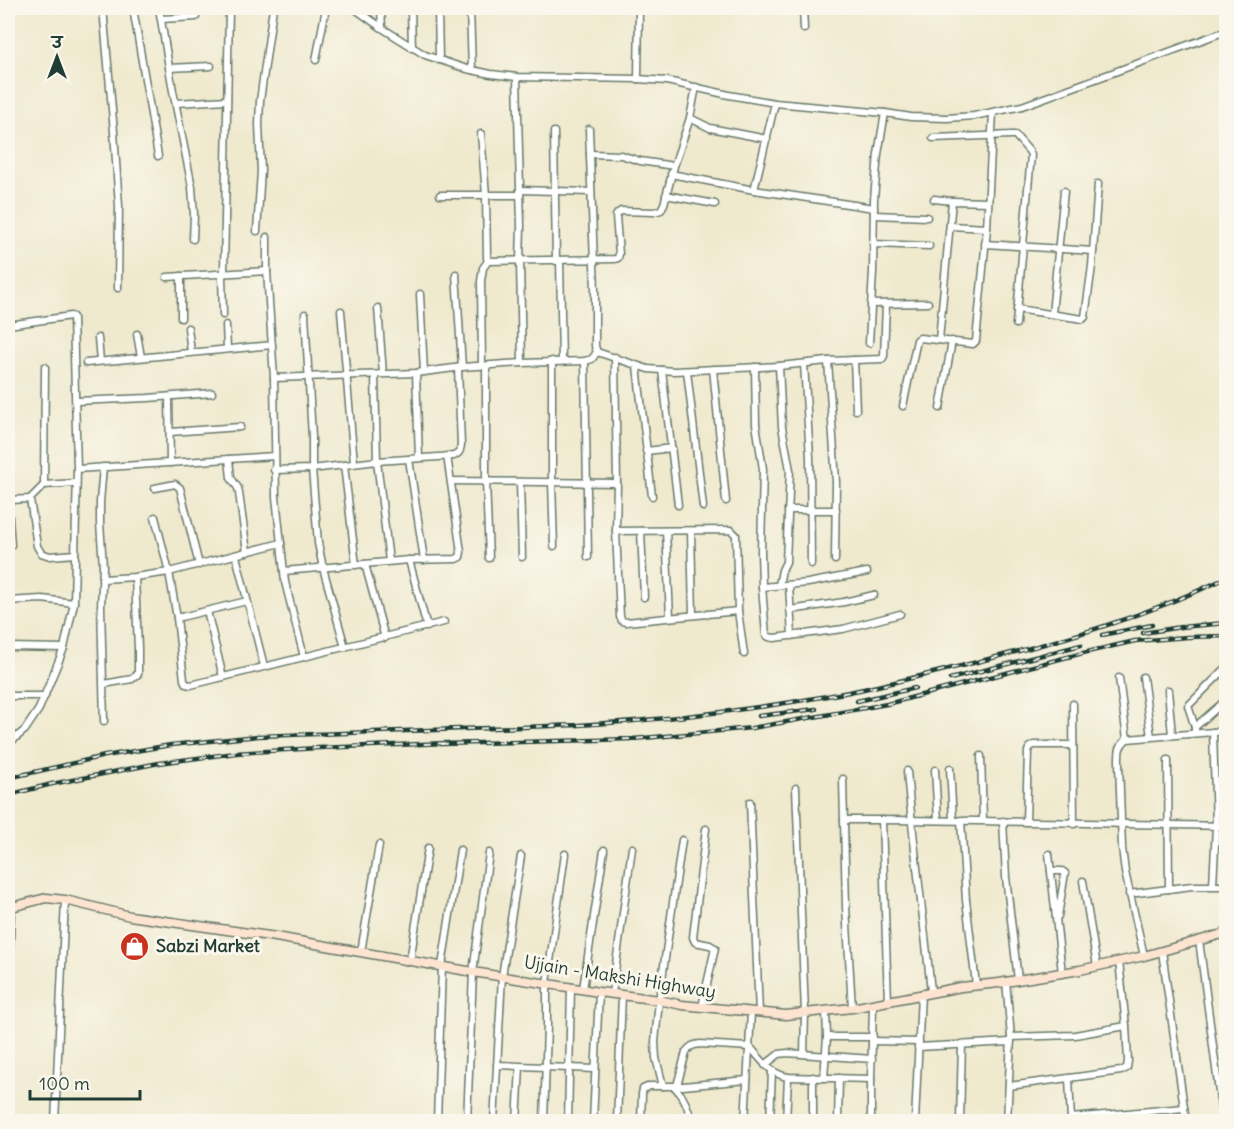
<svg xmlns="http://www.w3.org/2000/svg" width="1234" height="1129" font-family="Delius,'Playpen Sans Deva',sans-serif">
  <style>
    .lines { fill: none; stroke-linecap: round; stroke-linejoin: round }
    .street-casing { stroke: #68796a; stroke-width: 9 }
    .secondary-casing { stroke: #68796a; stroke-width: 11 }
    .street { stroke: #fff; stroke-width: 6 }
    .secondary { stroke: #fde4d1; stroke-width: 8 }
    .rail-casing { stroke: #1f3d34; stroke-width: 4.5 }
    .rail { stroke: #fbf7ec; stroke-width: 2; stroke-dasharray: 7; stroke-linecap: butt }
    .labels { text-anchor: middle; stroke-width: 6; stroke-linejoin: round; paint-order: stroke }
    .poi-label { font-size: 18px; font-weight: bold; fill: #1f3d34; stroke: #fbf7ec; text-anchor: start }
    .street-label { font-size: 18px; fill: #1f3d34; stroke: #fbf7ec }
  </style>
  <rect width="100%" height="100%" fill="#fbf7ec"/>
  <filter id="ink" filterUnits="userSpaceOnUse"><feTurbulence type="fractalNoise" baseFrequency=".0167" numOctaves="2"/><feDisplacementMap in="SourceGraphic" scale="12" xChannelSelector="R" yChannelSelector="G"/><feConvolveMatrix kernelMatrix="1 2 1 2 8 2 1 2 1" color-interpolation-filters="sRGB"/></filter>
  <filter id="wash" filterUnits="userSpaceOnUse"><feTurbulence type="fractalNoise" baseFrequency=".008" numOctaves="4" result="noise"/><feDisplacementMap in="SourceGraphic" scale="24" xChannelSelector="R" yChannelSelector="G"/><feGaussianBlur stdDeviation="1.35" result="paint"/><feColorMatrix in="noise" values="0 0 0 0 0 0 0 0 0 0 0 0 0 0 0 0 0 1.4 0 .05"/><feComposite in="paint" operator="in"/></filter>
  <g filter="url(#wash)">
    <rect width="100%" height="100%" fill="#efe9ce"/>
  </g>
  <g filter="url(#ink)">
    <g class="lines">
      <defs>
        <g id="street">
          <path d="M103,8L114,132L119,206L118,288"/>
          <path d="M133,8L158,156"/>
          <path d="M159,8L173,91L192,187L194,215L193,239"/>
          <path d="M354,8L382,28L425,55L467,69L491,74L517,77L638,79L667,81L729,95L775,103L885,113L911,117L947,118L974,116L1022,106L1226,31"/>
          <path d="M381,8L382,28"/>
          <path d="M411,8L412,48"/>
          <path d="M438,8L439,60"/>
          <path d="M470,8L472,70"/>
          <path d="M803,8L804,29"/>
          <path d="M161,19L196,17"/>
          <path d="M316,60L326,8"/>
          <path d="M169,68L211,66"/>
          <path d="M517,77L521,226L520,261L522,363"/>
          <path d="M638,79L639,8"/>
          <path d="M176,103L227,100"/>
          <path d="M690,118L710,128L767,139"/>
          <path d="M589,129L595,290V346L597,352L648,369L674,371L779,366L828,361L882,359L884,356L886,304"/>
          <path d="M554,132L556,261"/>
          <path d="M481,134L486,195L487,258L488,261L615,259L618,258L619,254L616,216L618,213L621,211L654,212L661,210L664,204L674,166L690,118L696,87"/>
          <path d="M933,138L1012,135H1015L1029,151L1031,155L1016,324"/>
          <path d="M590,154L621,155L640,161L674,166"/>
          <path d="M671,174L754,190L874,208"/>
          <path d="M520,190L591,192"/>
          <path d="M754,190L775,103"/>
          <path d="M440,195H520"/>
          <path d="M666,195L715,204"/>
          <path d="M934,199L952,201"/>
          <path d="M874,215L927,217"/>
          <path d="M950,226L987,228"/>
          <path d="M257,231L261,171L259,124L260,101L273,8"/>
          <path d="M267,237V271L274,378L276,497L285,582L304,657"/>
          <path d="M873,244L929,246"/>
          <path d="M985,244L1093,251"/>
          <path d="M560,261L562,361"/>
          <path d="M224,273L229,8"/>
          <path d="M222,274L223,315"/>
          <path d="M456,274L462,367"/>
          <path d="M181,276V318"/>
          <path d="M167,277L267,271"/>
          <path d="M420,294L424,372"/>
          <path d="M871,304L928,303"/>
          <path d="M378,308L383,374"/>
          <path d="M1017,309L1083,319L1085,317L1092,266L1098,184"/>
          <path d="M341,311L354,463"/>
          <path d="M305,314L312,437V469L318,543L323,568L345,647"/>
          <path d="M1052,314L1064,191"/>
          <path d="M8,325L71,316L73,317L77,469L74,603L64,648L39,709L25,730L8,744"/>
          <path d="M226,325L227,349"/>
          <path d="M188,328L191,352"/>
          <path d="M137,334L141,357"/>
          <path d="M98,338L100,361"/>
          <path d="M939,340L952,201L988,202"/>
          <path d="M869,343L873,272L874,199L878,154L885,113"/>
          <path d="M615,357L617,483L616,531L620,617L622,621L626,622L738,611"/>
          <path d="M854,360L856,410"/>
          <path d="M552,361V482L554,546"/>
          <path d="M585,361L588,557"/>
          <path d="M828,361L836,482L835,560"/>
          <path d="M86,363L272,345"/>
          <path d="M804,364L810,457L811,564"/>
          <path d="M482,366L481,281L483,268L488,261"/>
          <path d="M486,366V481L489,558"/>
          <path d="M637,366L652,496"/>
          <path d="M45,367L44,485L76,483"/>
          <path d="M755,367L756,424L763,469L761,551L762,587L766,635L769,637L774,638L843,629L900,614"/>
          <path d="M713,369L726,501"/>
          <path d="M662,370L678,505"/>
          <path d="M687,371L703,507"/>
          <path d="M416,373L419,458"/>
          <path d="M375,375L377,461L389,561"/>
          <path d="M274,378L416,373L462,367L522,363L585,361L592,359L597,352"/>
          <path d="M169,397L170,463"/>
          <path d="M76,401L148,398L212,393"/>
          <path d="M903,406L917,340L920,338L973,344L976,341L987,228L993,112"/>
          <path d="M940,408L952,341"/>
          <path d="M170,432L240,427"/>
          <path d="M646,451L672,448"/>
          <path d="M229,459L231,478L238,488L239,493L247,552"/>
          <path d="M409,459L424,560"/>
          <path d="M344,465L356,565"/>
          <path d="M103,467L100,502V523L103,566L101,606L104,721"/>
          <path d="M77,469L275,456"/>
          <path d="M274,470L312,469L377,461L454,456C460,453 460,451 461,445L458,368"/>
          <path d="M451,481L617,483"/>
          <path d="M520,482L522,557"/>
          <path d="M155,488L175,484L180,488L199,565"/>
          <path d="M30,499L37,546L41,553L50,556L75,554"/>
          <path d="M8,500L30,499L44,485"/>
          <path d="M8,505L11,545L8,552"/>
          <path d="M788,510H836"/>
          <path d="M155,517L169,572L177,618L184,680L186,684L191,685L444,622"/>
          <path d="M616,531L731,530L736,535L738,611L744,654"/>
          <path d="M641,531L644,597"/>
          <path d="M666,531L670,617"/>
          <path d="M691,531L693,614"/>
          <path d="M236,556L264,666"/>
          <path d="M409,560L427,627"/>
          <path d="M365,564L385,638"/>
          <path d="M284,571L409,560L456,559L460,557L461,552L447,456"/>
          <path d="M102,579L135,577L169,572L281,543"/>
          <path d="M779,585L782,570L786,562L790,470L782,427L779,366"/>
          <path d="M789,585L792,636"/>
          <path d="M762,587L808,583L867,572"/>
          <path d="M8,601L42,599L74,603"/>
          <path d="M790,610L844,602L874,595"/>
          <path d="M207,611L223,677"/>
          <path d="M177,618L247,601"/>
          <path d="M8,647L64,648"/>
          <path d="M1143,677L1151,737"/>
          <path d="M1119,678L1127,739"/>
          <path d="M104,684L132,679L138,674V648L135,577"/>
          <path d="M1168,690L1172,735"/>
          <path d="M8,696H45"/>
          <path d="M1073,704L1074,824"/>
          <path d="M1195,727L1226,700"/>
          <path d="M1213,732L1216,826L1213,885"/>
          <path d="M1195,733V727L1188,706L1225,669"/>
          <path d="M981,756L983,820"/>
          <path d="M1168,760L1169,889"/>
          <path d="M950,768L953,820"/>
          <path d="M935,770L938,820"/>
          <path d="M907,771C913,845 924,918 931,992"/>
          <path d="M843,779L846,907L852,1008"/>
          <path d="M796,788L805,1013L804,1054"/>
          <path d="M750,802L759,1013"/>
          <path d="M844,820C971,819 1099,824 1226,826"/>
          <path d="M882,820L888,1002"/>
          <path d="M961,820L966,900L976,985"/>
          <path d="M1003,821L1006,877L1018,980"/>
          <path d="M1026,822L1028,751L1030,747L1034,745H1073"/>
          <path d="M1049,854L1062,973"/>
          <path d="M1051,871H1062L1065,873L1058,916"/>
          <path d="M1083,881L1097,966"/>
          <path d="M1129,894L1192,886H1226"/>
          <path d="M1199,940L1223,1122"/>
          <path d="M1162,951L1186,1122"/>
          <path d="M361,952L379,845"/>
          <path d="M1144,956L1125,872L1122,848L1119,763C1119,752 1118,747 1127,739L1226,731"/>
          <path d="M410,961L428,848"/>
          <path d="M1006,981L1011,1037L1007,1122"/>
          <path d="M583,989L604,850"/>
          <path d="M612,993L632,848"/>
          <path d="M8,1004L11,908"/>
          <path d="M702,1007L715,948L710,945L695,942L693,937L706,829"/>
          <path d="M827,1037H873"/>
          <path d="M1011,1037L1075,1035L1126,1026"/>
          <path d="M873,1041L919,1042"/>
          <path d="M918,1047L1011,1042"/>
          <path d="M497,1065L595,1069"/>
          <path d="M765,1065L779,1054L787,1053L872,1059"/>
          <path d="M813,1077V1122"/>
          <path d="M824,1078L827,1037L826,1011"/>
          <path d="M1069,1078L1071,1121"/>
          <path d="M663,1086L656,1058L655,1042L659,1000L682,840"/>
          <path d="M674,1086C684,1097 689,1107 691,1122"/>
          <path d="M677,1086L686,1052C690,1046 693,1045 700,1044L750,1047C761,1059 770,1074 788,1077L871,1079"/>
          <path d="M1009,1086L1121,1071L1127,1068L1128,1061L1126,1026L1119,961"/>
          <path d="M1071,1118L1184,1108"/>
          <path d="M55,1122L65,900"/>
          <path d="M437,1122L442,966L460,850"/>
          <path d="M467,1122L473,972L489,853"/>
          <path d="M494,1122L502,976L521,856"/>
          <path d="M517,1122L520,1067"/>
          <path d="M544,1122L547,1026V983L565,854"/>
          <path d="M568,1122L571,987"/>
          <path d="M593,1122L599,992"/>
          <path d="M617,1122L622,995"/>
          <path d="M641,1122L642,1094L643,1089L650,1086H683L747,1080"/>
          <path d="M745,1122L751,1012"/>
          <path d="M770,1122L772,1071"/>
          <path d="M786,1122L788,1077"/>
          <path d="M838,1122L839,1078"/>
          <path d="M871,1122V1079L873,1005"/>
          <path d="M915,1122L921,994"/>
          <path d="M960,1122L962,1044"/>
        </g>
        <path id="secondary" d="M8,908L46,898L65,900L130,916L276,937L473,972L599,992L659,1000L682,1005L786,1015L852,1008L961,987L999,983L1080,970L1144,956L1226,933"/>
      </defs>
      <!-- street casing -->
      <use href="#street" class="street-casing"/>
      <!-- secondary casing -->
      <use href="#secondary" class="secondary-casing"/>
      <!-- street -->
      <use href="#street" class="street"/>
      <!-- secondary -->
      <use href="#secondary" class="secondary"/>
      <defs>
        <g id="rail">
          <path d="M1143,633L1181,627L1226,623"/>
          <path d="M1102,635L1152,625"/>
          <path d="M950,679L1081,645"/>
          <path d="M857,701L915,688"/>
          <path d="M759,716L816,709"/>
          <path d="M441,744L633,739L752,728L887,704L1083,653L1135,641L1188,637L1226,636"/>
          <path d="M8,778L105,756L171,745L258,736L579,725C662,720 745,711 827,696C876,688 924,675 973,663C1060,641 1145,617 1226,578"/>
          <path d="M8,795L52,784L159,763L236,753L318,748L448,743"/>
        </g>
      </defs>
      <!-- rail casing -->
      <use href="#rail" class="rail-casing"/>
      <!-- rail -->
      <use href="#rail" class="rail"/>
    </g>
  </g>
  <!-- icons -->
  <defs>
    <symbol id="shop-disc" viewBox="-11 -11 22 22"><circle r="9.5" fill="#c8321e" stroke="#fbf7ec"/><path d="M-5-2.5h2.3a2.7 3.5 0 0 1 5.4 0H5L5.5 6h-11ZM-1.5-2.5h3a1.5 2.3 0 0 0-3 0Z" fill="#fff"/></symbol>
  </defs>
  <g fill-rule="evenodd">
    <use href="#shop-disc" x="118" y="930" width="33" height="33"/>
  </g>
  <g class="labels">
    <!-- poi labels -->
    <g class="poi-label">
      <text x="156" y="952">Sabzi Market</text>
    </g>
    <!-- street labels -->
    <g class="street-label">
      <text transform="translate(620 977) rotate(9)" y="6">Ujjain - Makshi Highway</text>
    </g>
  </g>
  <!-- margin -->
  <rect width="1234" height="1129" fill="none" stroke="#fbf7ec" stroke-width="30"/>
  <!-- north arrow -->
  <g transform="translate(57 57)" stroke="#fbf7ec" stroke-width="4.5" paint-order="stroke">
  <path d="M0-4.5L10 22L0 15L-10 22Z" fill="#1f3d34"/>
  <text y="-9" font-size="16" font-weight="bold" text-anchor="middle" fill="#1f3d34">उ</text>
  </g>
  <!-- scale -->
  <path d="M30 1090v9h110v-9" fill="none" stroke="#1f3d34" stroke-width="3"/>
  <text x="39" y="1090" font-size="18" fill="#1f3d34" stroke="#fbf7ec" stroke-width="4.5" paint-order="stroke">100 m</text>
</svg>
